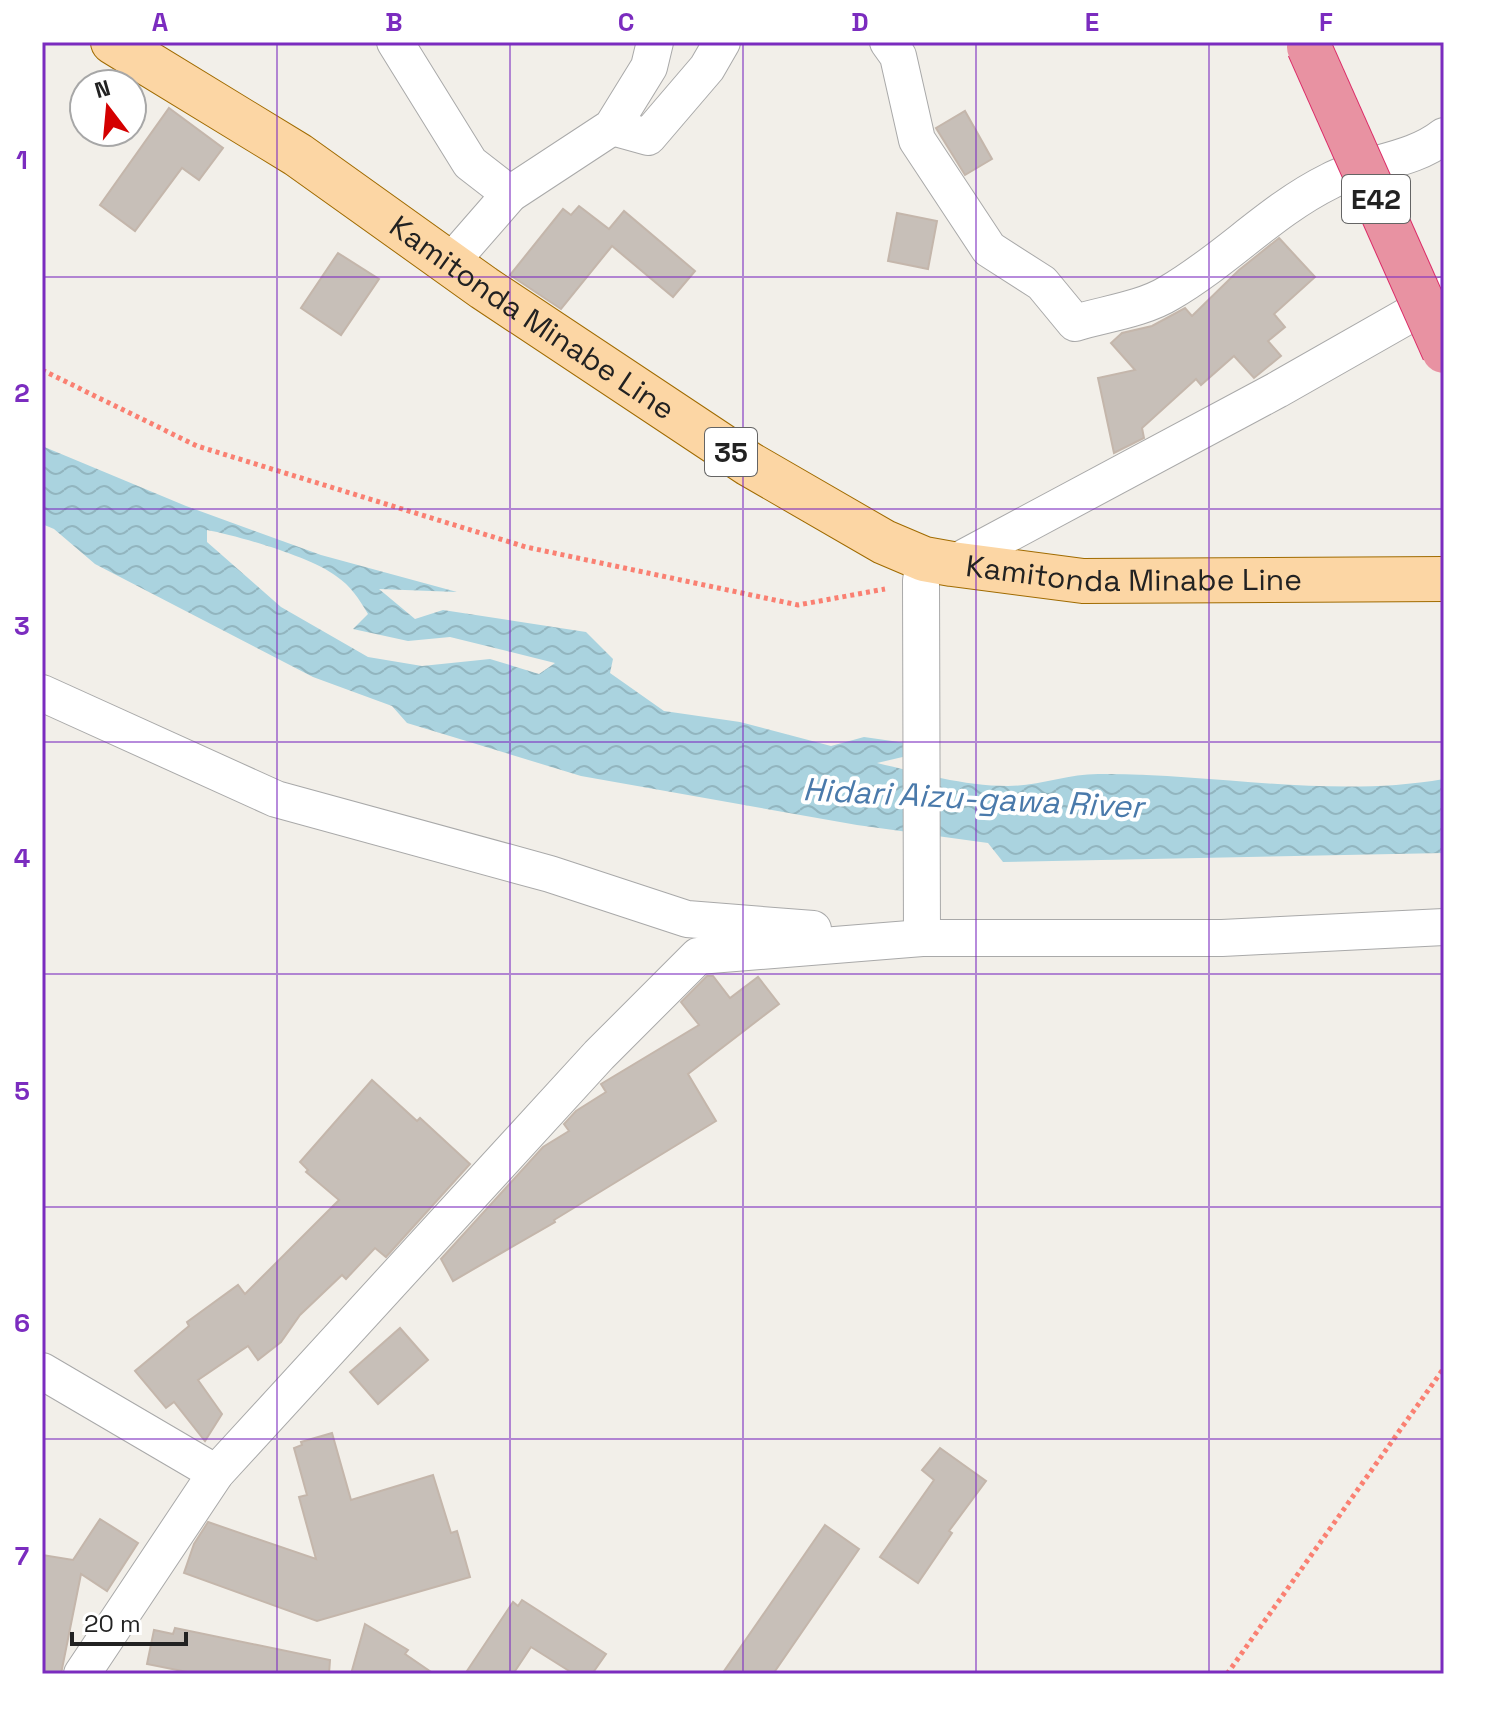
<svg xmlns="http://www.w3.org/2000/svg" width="1486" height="1716" font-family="'Space Grotesk',sans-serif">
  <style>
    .water { fill: url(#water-waves); fill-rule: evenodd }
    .building { fill: #c7bfb8; stroke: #c4b6ab; stroke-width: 2 }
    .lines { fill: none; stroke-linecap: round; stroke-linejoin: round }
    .street-casing { stroke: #a9a9a9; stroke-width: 38 }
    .primary-casing { stroke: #a06b00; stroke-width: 46 }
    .path { stroke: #fa8072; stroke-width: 5; stroke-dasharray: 4 4; stroke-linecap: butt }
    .street { stroke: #fff; stroke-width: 36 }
    .primary { stroke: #fcd6a4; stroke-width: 44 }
    .highway-bridge-casing { stroke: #dc2a67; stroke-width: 46; stroke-linecap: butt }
    .highway-bridge { stroke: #e892a2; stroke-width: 44 }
    .grid { fill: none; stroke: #7b2cbf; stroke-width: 2; stroke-opacity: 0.55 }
    .labels { text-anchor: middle; stroke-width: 8; stroke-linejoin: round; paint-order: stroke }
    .shield { fill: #fff; stroke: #646464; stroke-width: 2 }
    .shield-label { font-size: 28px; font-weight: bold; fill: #222 }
    .street-label { font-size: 30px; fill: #222; stroke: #fff }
    .water-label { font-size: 32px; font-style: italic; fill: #4a7aab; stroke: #fff }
    .neatline { fill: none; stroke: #7b2cbf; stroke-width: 3 }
    .grid-label { font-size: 26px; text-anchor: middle; font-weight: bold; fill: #7b2cbf }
  </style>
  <defs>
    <pattern id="water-waves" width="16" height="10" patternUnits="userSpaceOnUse" patternTransform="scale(2)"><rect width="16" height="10" fill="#aad3df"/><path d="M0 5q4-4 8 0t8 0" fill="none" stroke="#92b5bf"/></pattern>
  </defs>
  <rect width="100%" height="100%" fill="#f2efe9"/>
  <!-- water -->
  <path class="water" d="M42,446L186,506L321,555L457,592L379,589L415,619L443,610L586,632L613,659L610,673L664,711L740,722L831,746L864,737L941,748L877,763C920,773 963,786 1008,786C1038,786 1068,774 1098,774C1213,773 1330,799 1444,779V853L1003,862L988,843L857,825L581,776L407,723L392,706L313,677L95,564L54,529L42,524ZM207,530C239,536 311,557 336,576C351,586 359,599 368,614L353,629L408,641L450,637L555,663L539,674L490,659L422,666L368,657L281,607L207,542Z"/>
  <!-- building -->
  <g class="building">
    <path d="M169,108L223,148L199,180L182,168L135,231L100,205Z"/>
    <path d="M965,111L992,159L965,175L936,128Z"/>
    <path d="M579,206L609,229L624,211L695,271L673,297L612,246L561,309L510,275L563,209L571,215Z"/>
    <path d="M897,213L937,221L928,269L888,261Z"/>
    <path d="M1279,238L1315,277L1274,314L1285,327L1268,341L1281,356L1254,378L1234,356L1201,385L1196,379L1142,428L1144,438L1114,453L1098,378L1135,370L1111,343L1122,333L1152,326L1185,308L1192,316L1239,270Z"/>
    <path d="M338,253L379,279L341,335L301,308Z"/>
    <path d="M707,976H713L730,998L758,977L779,1004L688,1074L716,1121L554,1220L555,1222L453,1281L441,1259L543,1147L569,1131L564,1124L576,1111L606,1092L601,1084L699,1025L681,1002Z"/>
    <path d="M372,1080L417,1121L420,1118L470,1164L386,1257L375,1248L346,1279L342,1275L300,1315L281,1342L258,1360L248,1346L198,1380L222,1414L205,1441L174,1402L166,1408L135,1371L189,1326L187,1322L238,1285L245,1294L339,1200L306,1172L308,1170L300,1162Z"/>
    <path d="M400,1328L428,1360L378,1404L350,1372Z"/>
    <path d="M332,1433L351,1500L433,1475L451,1533L457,1531L470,1577L317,1621L184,1573L194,1544L208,1522L316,1559L299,1497L307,1495L294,1448L302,1445L301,1442Z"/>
    <path d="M940,1448L986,1481L949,1531L952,1533L918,1583L880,1557L934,1480L922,1470Z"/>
    <path d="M100,1519L138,1543L107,1591L81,1574L61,1674H42V1555L73,1560Z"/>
    <path d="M825,1525L859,1549L773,1674H722Z"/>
    <path d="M522,1600L606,1654L592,1674H574L531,1647L513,1674H465L513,1602L518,1606Z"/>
    <path d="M365,1624L408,1650L405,1654L434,1674H351Z"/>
    <path d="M175,1628L330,1660L329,1674H197L147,1664L154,1630L173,1634Z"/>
  </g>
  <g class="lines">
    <defs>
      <g id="street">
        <path d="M395,42L470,163L510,194"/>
        <path d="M888,42L898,56L917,140L989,249L1042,283L1075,323C1105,314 1143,309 1169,293C1226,260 1271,210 1330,181C1366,162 1411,162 1444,136"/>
        <path d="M612,127L648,137L707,68L722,42"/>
        <path d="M449,264L510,194L612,127L649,67L655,42"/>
        <path d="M952,564L1277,390L1444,295"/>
        <path d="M42,693L276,799L550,874L687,919L813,929"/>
        <path d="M922,938L921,581L924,559"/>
        <path d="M42,1371L216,1473"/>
        <path d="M82,1674L216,1473L599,1055L698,956L922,938H1222L1444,927"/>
      </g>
      <g id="primary">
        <path id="s1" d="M113,42L298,155L484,288L749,464L884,542L924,559L952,564L1083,581L1444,579"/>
      </g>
    </defs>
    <!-- street casing -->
    <use href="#street" class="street-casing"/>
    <!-- primary casing -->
    <use href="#primary" class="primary-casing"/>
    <!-- path -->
    <g class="path">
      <path d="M42,370L197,446L526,547L798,605L885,589"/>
      <path d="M1227,1674L1444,1368"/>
    </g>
    <!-- street -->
    <use href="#street" class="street"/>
    <!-- primary -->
    <use href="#primary" class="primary"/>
    <defs>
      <path id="highway-bridge" d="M1309,47L1444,351"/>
    </defs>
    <!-- highway-bridge casing -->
    <use href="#highway-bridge" class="highway-bridge-casing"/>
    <!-- highway-bridge -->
    <use href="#highway-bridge" class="highway-bridge"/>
  </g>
  <!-- grid -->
  <path class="grid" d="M277,42V1674M510,42V1674M743,42V1674M976,42V1674M1209,42V1674M42,277H1444M42,509H1444M42,742H1444M42,974H1444M42,1207H1444M42,1439H1444"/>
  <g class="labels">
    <!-- shield labels -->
    <g class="shield">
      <rect x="1342" y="175" width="68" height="48" rx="6"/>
      <rect x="705" y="428" width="52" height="48" rx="6"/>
    </g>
    <g class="shield-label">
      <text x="1376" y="209">E42</text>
      <text x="731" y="462">35</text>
    </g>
    <!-- street labels -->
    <g class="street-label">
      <text dy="10" stroke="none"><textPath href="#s1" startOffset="502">Kamitonda Minabe Line</textPath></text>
      <text dy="10" stroke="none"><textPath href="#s1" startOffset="1174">Kamitonda Minabe Line</textPath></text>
    </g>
    <!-- water labels -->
    <g class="water-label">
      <text transform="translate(973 798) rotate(3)" y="11">Hidari Aizu-gawa River</text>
    </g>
  </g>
  <!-- border -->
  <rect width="1486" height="1716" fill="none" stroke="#ffffff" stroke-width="88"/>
  <!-- north arrow -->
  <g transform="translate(108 108) rotate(344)"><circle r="38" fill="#ffffff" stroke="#a7a7a7" stroke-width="2"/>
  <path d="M0-6L14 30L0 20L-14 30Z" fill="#d40000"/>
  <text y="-12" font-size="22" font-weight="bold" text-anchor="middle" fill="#222222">N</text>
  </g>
  <!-- scale -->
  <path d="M72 1632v12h114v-12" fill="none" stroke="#222222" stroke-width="4"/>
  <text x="84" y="1632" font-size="24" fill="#222222" stroke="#ffffff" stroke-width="6" paint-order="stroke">20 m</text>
  <rect x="44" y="44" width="1398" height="1628" class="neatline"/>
  <g class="grid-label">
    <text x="160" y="31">A</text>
    <text x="394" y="31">B</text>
    <text x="626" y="31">C</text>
    <text x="860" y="31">D</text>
    <text x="1092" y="31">E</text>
    <text x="1326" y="31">F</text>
    <text x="22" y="169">1</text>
    <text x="22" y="402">2</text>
    <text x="22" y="635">3</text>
    <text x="22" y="867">4</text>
    <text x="22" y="1100">5</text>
    <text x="22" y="1332">6</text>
    <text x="22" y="1565">7</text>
  </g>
</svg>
